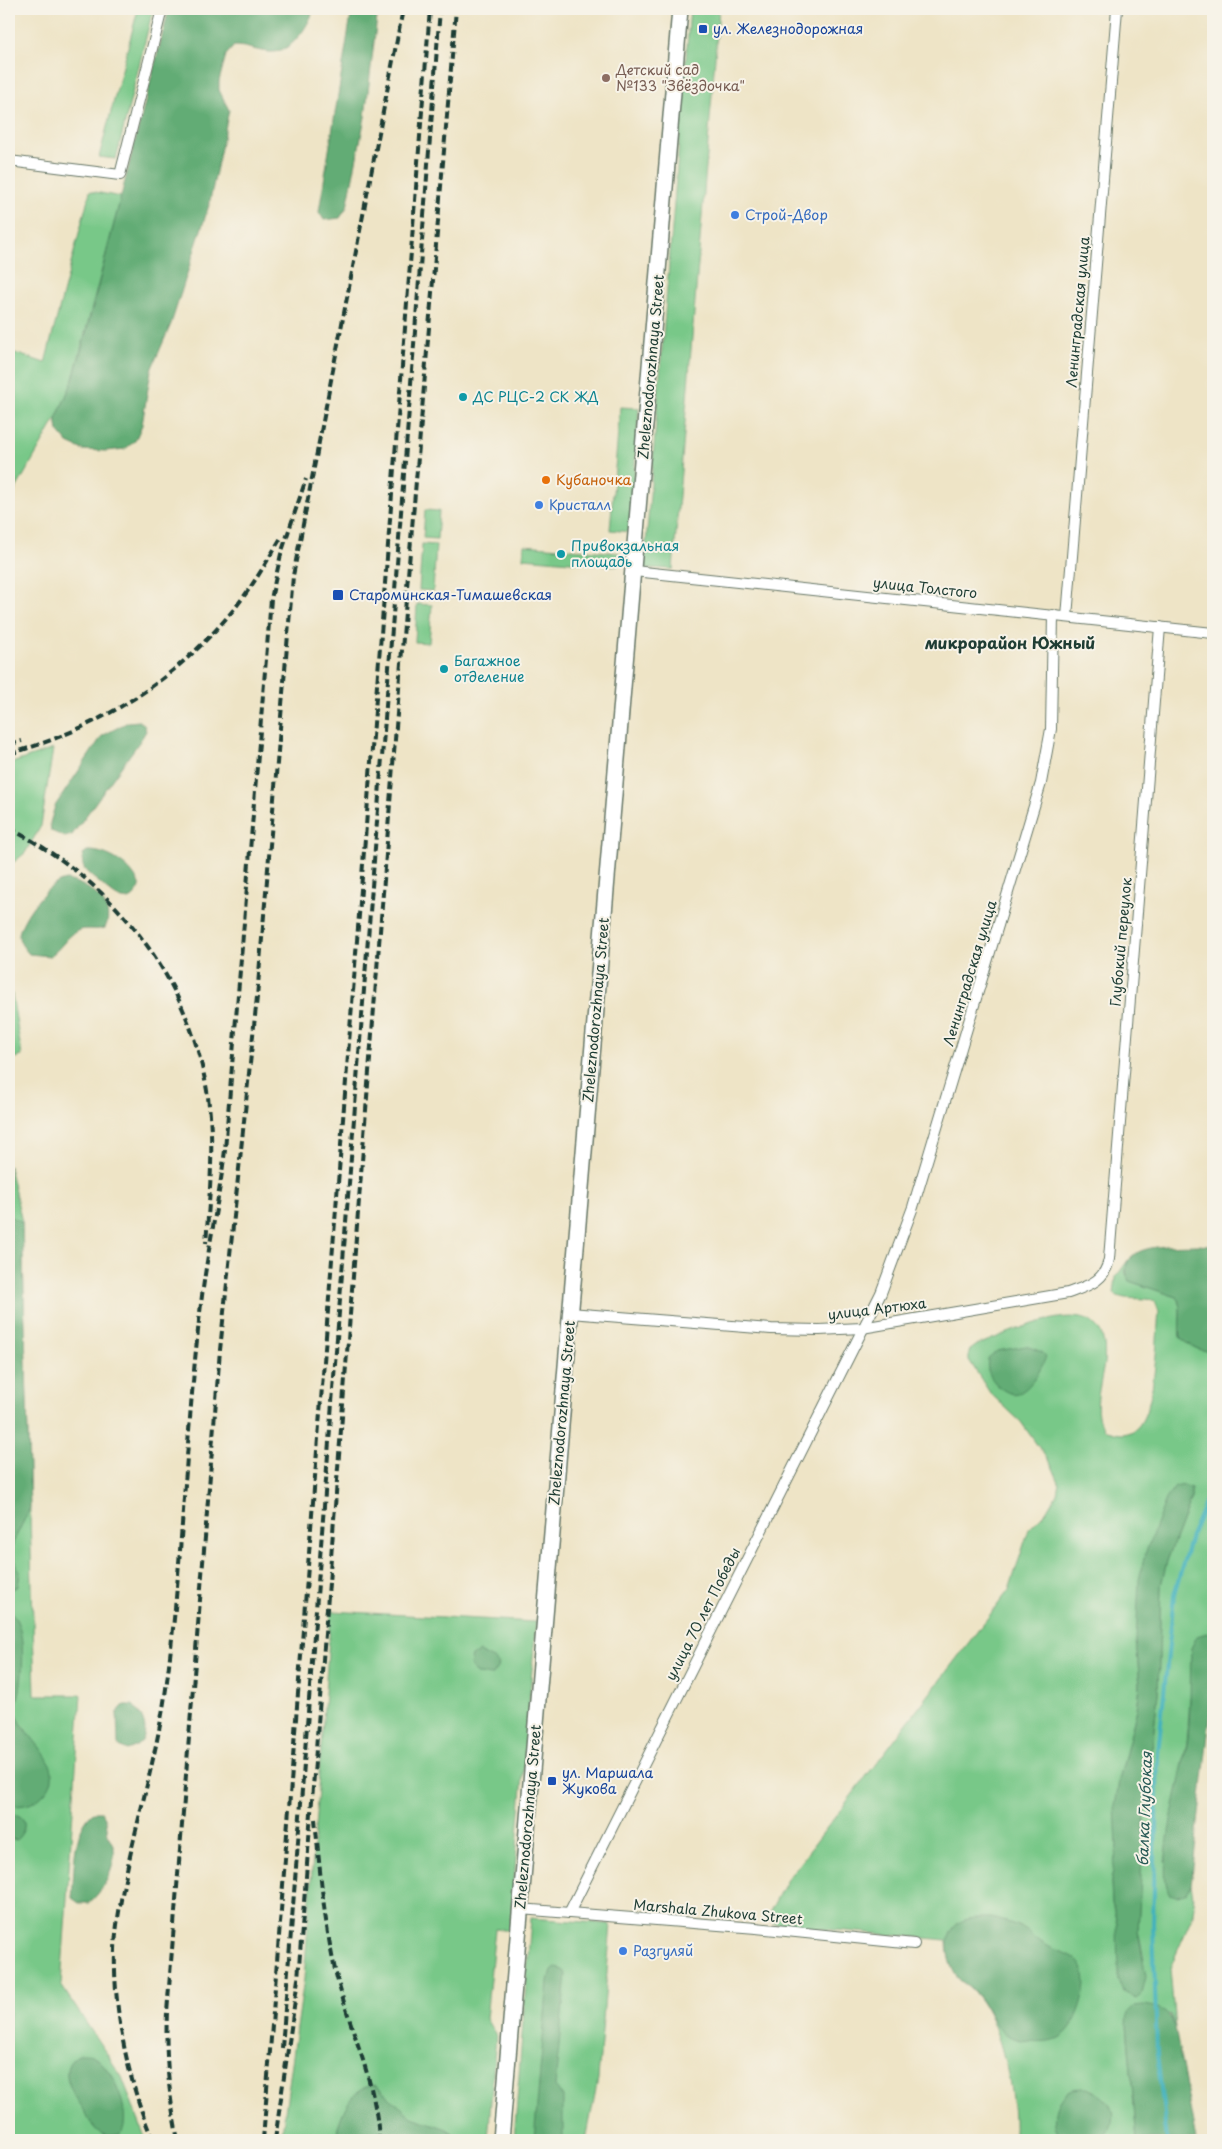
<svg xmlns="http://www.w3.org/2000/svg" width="1222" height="2149" font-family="'Playpen Sans',sans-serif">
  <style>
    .green { fill: #78c888; stroke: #4c825e; fill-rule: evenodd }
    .forest { fill: #62ac74; stroke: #407454 }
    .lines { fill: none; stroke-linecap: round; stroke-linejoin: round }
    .stream { stroke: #43b2bd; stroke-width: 4 }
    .street-casing { stroke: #677767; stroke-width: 12 }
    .secondary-casing { stroke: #677767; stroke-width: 18 }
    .street { stroke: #fff; stroke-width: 10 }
    .secondary { stroke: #fff; stroke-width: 15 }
    .rail { stroke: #1f3d34; stroke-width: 4; stroke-dasharray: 8 4; stroke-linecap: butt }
    .transit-dot { fill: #1a4fb4; stroke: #f7f3e8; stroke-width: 2 }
    .education-dot { fill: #8d6e63; stroke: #f7f3e8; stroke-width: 2 }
    .shop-dot { fill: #3f7fe0; stroke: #f7f3e8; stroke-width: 2 }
    .culture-dot { fill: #0f9aa8; stroke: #f7f3e8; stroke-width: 2 }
    .food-dot { fill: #e8710a; stroke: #f7f3e8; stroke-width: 2 }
    .labels { text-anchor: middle; stroke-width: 4; stroke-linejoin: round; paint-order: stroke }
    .transit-label { font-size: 14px; fill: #164399; stroke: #f7f3e8; text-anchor: start }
    .education-label { font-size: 14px; fill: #785e54; stroke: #f7f3e8; text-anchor: start }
    .shop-label { font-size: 14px; fill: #366cbe; stroke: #f7f3e8; text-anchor: start }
    .street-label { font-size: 14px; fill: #1f3d34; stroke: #f7f3e8 }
    .culture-label { font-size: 14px; fill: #0d838f; stroke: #f7f3e8; text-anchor: start }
    .food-label { font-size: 14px; fill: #c56008; stroke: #f7f3e8; text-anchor: start }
    .water-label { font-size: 15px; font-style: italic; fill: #285a56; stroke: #f7f3e8 }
    .quarter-label { font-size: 16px; font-weight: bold; fill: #1f3d34; stroke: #f7f3e8 }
  </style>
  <rect width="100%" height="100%" fill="#f7f3e8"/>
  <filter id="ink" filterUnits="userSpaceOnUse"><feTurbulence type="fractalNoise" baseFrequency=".02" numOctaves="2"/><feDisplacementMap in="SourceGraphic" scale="10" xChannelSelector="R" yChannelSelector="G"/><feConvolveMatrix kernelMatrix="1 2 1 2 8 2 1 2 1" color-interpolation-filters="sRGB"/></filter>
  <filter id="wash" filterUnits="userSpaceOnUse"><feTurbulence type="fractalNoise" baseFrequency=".0096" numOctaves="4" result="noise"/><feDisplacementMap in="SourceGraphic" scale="20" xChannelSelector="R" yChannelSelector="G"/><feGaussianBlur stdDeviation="1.12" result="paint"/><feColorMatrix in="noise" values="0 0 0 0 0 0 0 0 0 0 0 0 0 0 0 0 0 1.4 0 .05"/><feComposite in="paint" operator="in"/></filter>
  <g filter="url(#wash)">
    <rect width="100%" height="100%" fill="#eee4c6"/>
    <!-- green -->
    <g class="green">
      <path d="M138,9H153L116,159L99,157Z"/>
      <path d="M690,9H719L673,569L644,568Z"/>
      <path d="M90,191L121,197L72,383L56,419L9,501V351L45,363Z"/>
      <path d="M620,407L639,408L630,532L610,530Z"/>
      <path d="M425,510L439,511L437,539L423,538Z"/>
      <path d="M422,544L436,545L433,591L419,590Z"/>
      <path d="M524,545L619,553L618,566L523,558Z"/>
      <path d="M417,604L432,605L429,643L415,642Z"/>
      <path d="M53,749L41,826L25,853L9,866V764Z"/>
      <path d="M9,991L12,994L22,1056L9,1060Z"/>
      <path d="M9,1166L22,1222L35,1695H81L61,1985L122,2077L146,2140H9Z"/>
      <path d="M1128,1260L1125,1271L1129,1281L1177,1297C1183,1310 1178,1322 1180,1337C1189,1345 1200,1353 1213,1350V1634L1207,1633L1190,1698L1187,1742L1165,1862L1185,1894L1191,1885L1195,1906L1194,1913L1170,1968L1175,2028L1170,2014L1127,2025L1137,2140H1013C1019,2110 1001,2032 985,2007C967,1977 948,1980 947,1940L779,1925L771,1922L768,1915L786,1881L1009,1590L1029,1529L1046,1512L1057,1493L1059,1482L1052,1466L1021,1422L990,1393L969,1360V1351L977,1345C1016,1331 1113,1281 1104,1363C1102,1379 1095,1400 1098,1416C1099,1421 1103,1426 1105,1430C1114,1433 1121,1436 1131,1432C1157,1421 1156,1338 1159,1312L1155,1301C1142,1296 1126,1302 1114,1294L1116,1277ZM1191,1488V1498L1167,1561L1161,1585L1158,1693L1144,1821L1140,1881L1138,1931L1144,1959L1117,1924L1112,1902L1111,1882L1117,1847L1119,1781L1137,1709L1140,1686L1136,1640Z"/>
      <path d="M331,1611L536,1622L510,1929H495L486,2019L496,2035L488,2140H281L304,1979Z"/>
      <path d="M531,1918L611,1924L598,2079L586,2140H514Z"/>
    </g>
    <!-- forest -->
    <g class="forest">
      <path d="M169,9H314C308,27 291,54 269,52C256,51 247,46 234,46L226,55L219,81V90L229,110L209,205L171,324L151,370L142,425L135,441L125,449L106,451L83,450L68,443L58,431L56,419L72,383L85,337Z"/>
      <path d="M352,9H378L365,117L347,207L340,218L324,220L319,212Z"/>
      <path d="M139,721L144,724L146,731L140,741L72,835L65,837L51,831L50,823L55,806L102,736L128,722Z"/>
      <path d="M87,851C108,850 134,867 140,887C129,911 113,895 100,883C95,879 89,875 85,870C82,865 82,860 83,854Z"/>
      <path d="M66,880C87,883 117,904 105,928C96,931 85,927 77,931C66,937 61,949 50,956L29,954C25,949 18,942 19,934C22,917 48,882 66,880Z"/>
      <path d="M9,1216L22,1222L30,1508L13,1543V1553L20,1574L18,1586L9,1591Z"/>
      <path d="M1197,1245L1213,1246V1350C1200,1353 1189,1345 1180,1337C1178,1322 1183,1310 1177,1297L1129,1281C1113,1242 1173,1246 1197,1245Z"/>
      <path d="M1026,1346L1042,1352L1046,1356C1043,1367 1031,1387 1021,1392C1008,1399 991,1382 988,1370C987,1367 988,1361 988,1358L997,1351Z"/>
      <path d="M1184,1485L1191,1488V1498L1167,1561L1161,1585L1158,1693L1144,1821L1138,1931L1146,1977L1142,1993L1136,1998L1123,1992L1118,1978L1117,1924L1112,1902L1111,1882L1117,1847L1115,1806L1119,1781L1137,1709L1140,1686L1136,1640L1139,1580L1145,1554L1166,1499L1175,1487Z"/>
      <path d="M9,1611C27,1622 23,1671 20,1690C19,1696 16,1703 16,1709C17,1734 74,1764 43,1795C34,1805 22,1807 9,1805Z"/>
      <path d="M1207,1633L1213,1634V1690L1191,1885L1185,1894L1177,1896L1169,1894C1156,1865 1181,1779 1187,1744C1191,1713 1190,1680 1191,1648L1197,1636Z"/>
      <path d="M479,1652L495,1660L499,1665L492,1675L476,1674L470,1665L472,1656Z"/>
      <path d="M124,1705H133C147,1720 153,1743 127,1750L118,1745L117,1713Z"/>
      <path d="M93,1812H102C108,1821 106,1825 108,1834C109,1839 113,1843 114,1848C116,1868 103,1891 89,1903H79L72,1898C75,1870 71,1832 93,1812Z"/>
      <path d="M9,1815C28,1812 28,1830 16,1840L9,1838Z"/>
      <path d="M990,1918C1001,1920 1012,1923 1022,1928C1031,1933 1038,1942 1047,1946C1057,1951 1073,1954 1080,1964C1093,1982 1078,2029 1059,2038C1050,2042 1038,2042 1029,2041C989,2037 997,2015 974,1991C969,1985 961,1983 957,1977C946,1961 942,1934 960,1922C969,1917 981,1918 990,1918Z"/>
      <path d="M556,1968L563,1970L566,1974L555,2086L563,2097V2140H534L548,1981L551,1971Z"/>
      <path d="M1144,2005C1163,2009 1168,2009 1175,2028L1196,2140H1137L1127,2025L1128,2012L1134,2006Z"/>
      <path d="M80,2054C83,2054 88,2054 92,2055C112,2065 133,2114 121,2134C113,2136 106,2137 99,2132C93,2129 89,2119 86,2113C74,2095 53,2068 80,2054Z"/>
      <path d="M375,2085L412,2117L447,2129L463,2140H336C337,2124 346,2099 360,2090C364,2087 370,2086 375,2085Z"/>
      <path d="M1087,2088C1113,2099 1121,2115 1103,2140C1094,2140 1077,2143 1068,2140C1047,2131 1053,2102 1068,2091C1073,2088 1081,2088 1087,2088Z"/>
    </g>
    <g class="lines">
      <!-- stream -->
      <path class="stream" d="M1167,2140L1157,2054L1153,1923L1158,1753L1174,1595L1191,1536L1213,1485"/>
    </g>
  </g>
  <g filter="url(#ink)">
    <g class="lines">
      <defs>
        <g id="street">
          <path d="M9,161L120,175L162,9"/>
          <path d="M634,571L1213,633"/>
          <path d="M1067,617L1117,9"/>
          <path d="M570,1313L771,1329L819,1330L862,1328L1068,1293C1087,1286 1105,1282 1109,1259L1160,627"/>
          <path d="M520,1909L756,1928L914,1944"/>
          <path d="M569,1913L881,1293L913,1207L1041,783L1051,729L1053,615"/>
        </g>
        <path id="secondary" d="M501,2140L680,9"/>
      </defs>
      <!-- street casing -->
      <use href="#street" class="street-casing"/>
      <!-- secondary casing -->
      <use href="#secondary" class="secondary-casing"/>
      <!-- street -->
      <use href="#street" class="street"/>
      <!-- secondary -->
      <use href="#secondary" class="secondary"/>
      <!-- rail -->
      <g class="rail">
        <path d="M9,744L22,741"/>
        <path d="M9,754C96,729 170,685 229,615C250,591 266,563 282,536"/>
        <path d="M9,828C110,880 182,967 205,1080C216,1133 210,1189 206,1243"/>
        <path d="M315,1819C320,1871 324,1923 336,1974C350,2031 376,2080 379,2140"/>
        <path d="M282,2048L440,9"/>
        <path d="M153,2140C126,2079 107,1985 118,1918C130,1839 157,1762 167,1681C183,1556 186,1429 201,1304C207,1252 219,1201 225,1150L271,599L281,554L306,479"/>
        <path d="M178,2140C169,2097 165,2056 167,2012L220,1350L257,997L293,576L403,9"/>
        <path d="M263,2140L430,9"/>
        <path d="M275,2140L298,1979L406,599L456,9"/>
      </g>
    </g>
  </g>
  <!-- markers -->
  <g class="transit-dot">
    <rect x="698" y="24" width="10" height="10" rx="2.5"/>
    <rect x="332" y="589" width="12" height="12" rx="2.5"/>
    <rect x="547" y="1776" width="10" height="10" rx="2.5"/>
  </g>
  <circle class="education-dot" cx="606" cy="78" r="5"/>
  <g class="shop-dot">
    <circle cx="735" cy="215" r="5"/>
    <circle cx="539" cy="505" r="5"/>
    <circle cx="623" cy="1951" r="5"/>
  </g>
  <g class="culture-dot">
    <circle cx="463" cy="397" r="5"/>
    <circle cx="561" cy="554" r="5"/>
    <circle cx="444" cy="669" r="5"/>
  </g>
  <circle class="food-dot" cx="546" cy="480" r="5"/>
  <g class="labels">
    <!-- transit labels -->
    <g class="transit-label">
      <text x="713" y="34">ул. Железнодорожная</text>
      <text x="349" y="600">Староминская-Тимашевская</text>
      <text x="562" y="1778">ул. Маршала<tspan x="562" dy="16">Жукова</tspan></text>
    </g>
    <!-- education labels -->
    <g class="education-label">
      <text x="616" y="75">Детский сад<tspan x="616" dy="16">№133 "Звёздочка"</tspan></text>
    </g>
    <!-- shop labels -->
    <g class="shop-label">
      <text x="745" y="220">Строй-Двор</text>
      <text x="549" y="510">Кристалл</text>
      <text x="633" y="1956">Разгуляй</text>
    </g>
    <!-- street labels -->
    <g class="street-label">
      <text transform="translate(1078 312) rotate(-85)" y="5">Ленинградская улица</text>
      <text transform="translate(651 367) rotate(-85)" y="5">Zheleznodorozhnaya Street</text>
      <text transform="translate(925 588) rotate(6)" y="5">улица Толстого</text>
      <text transform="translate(1121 942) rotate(-85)" y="5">Глубокий переулок</text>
      <text transform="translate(970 973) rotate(-73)" y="5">Ленинградская улица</text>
      <text transform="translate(596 1010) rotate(-85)" y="5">Zheleznodorozhnaya Street</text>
      <text transform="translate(877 1309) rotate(-7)" y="5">улица Артюха</text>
      <text transform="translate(562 1413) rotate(-85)" y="5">Zheleznodorozhnaya Street</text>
      <text transform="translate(703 1614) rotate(-63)" y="5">улица 70 лет Победы</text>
      <text transform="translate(528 1817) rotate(-85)" y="5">Zheleznodorozhnaya Street</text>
      <text transform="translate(718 1912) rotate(5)" y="5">Marshala Zhukova Street</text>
    </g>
    <!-- culture labels -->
    <g class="culture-label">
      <text x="473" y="402">ДС РЦС-2 СК ЖД</text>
      <text x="571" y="551">Привокзальная<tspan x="571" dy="16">площадь</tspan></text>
      <text x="454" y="666">Багажное<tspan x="454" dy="16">отделение</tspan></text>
    </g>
    <!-- food labels -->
    <g class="food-label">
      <text x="556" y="485">Кубаночка</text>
    </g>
    <!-- water labels -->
    <g class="water-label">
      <text transform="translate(1145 1809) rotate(-88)" y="5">балка Глубокая</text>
    </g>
    <!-- quarter labels -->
    <g class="quarter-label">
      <text x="1010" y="649">микрорайон Южный</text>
    </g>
  </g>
  <!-- margin -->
  <rect width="1222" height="2149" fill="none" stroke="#f7f3e8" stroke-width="30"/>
</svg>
